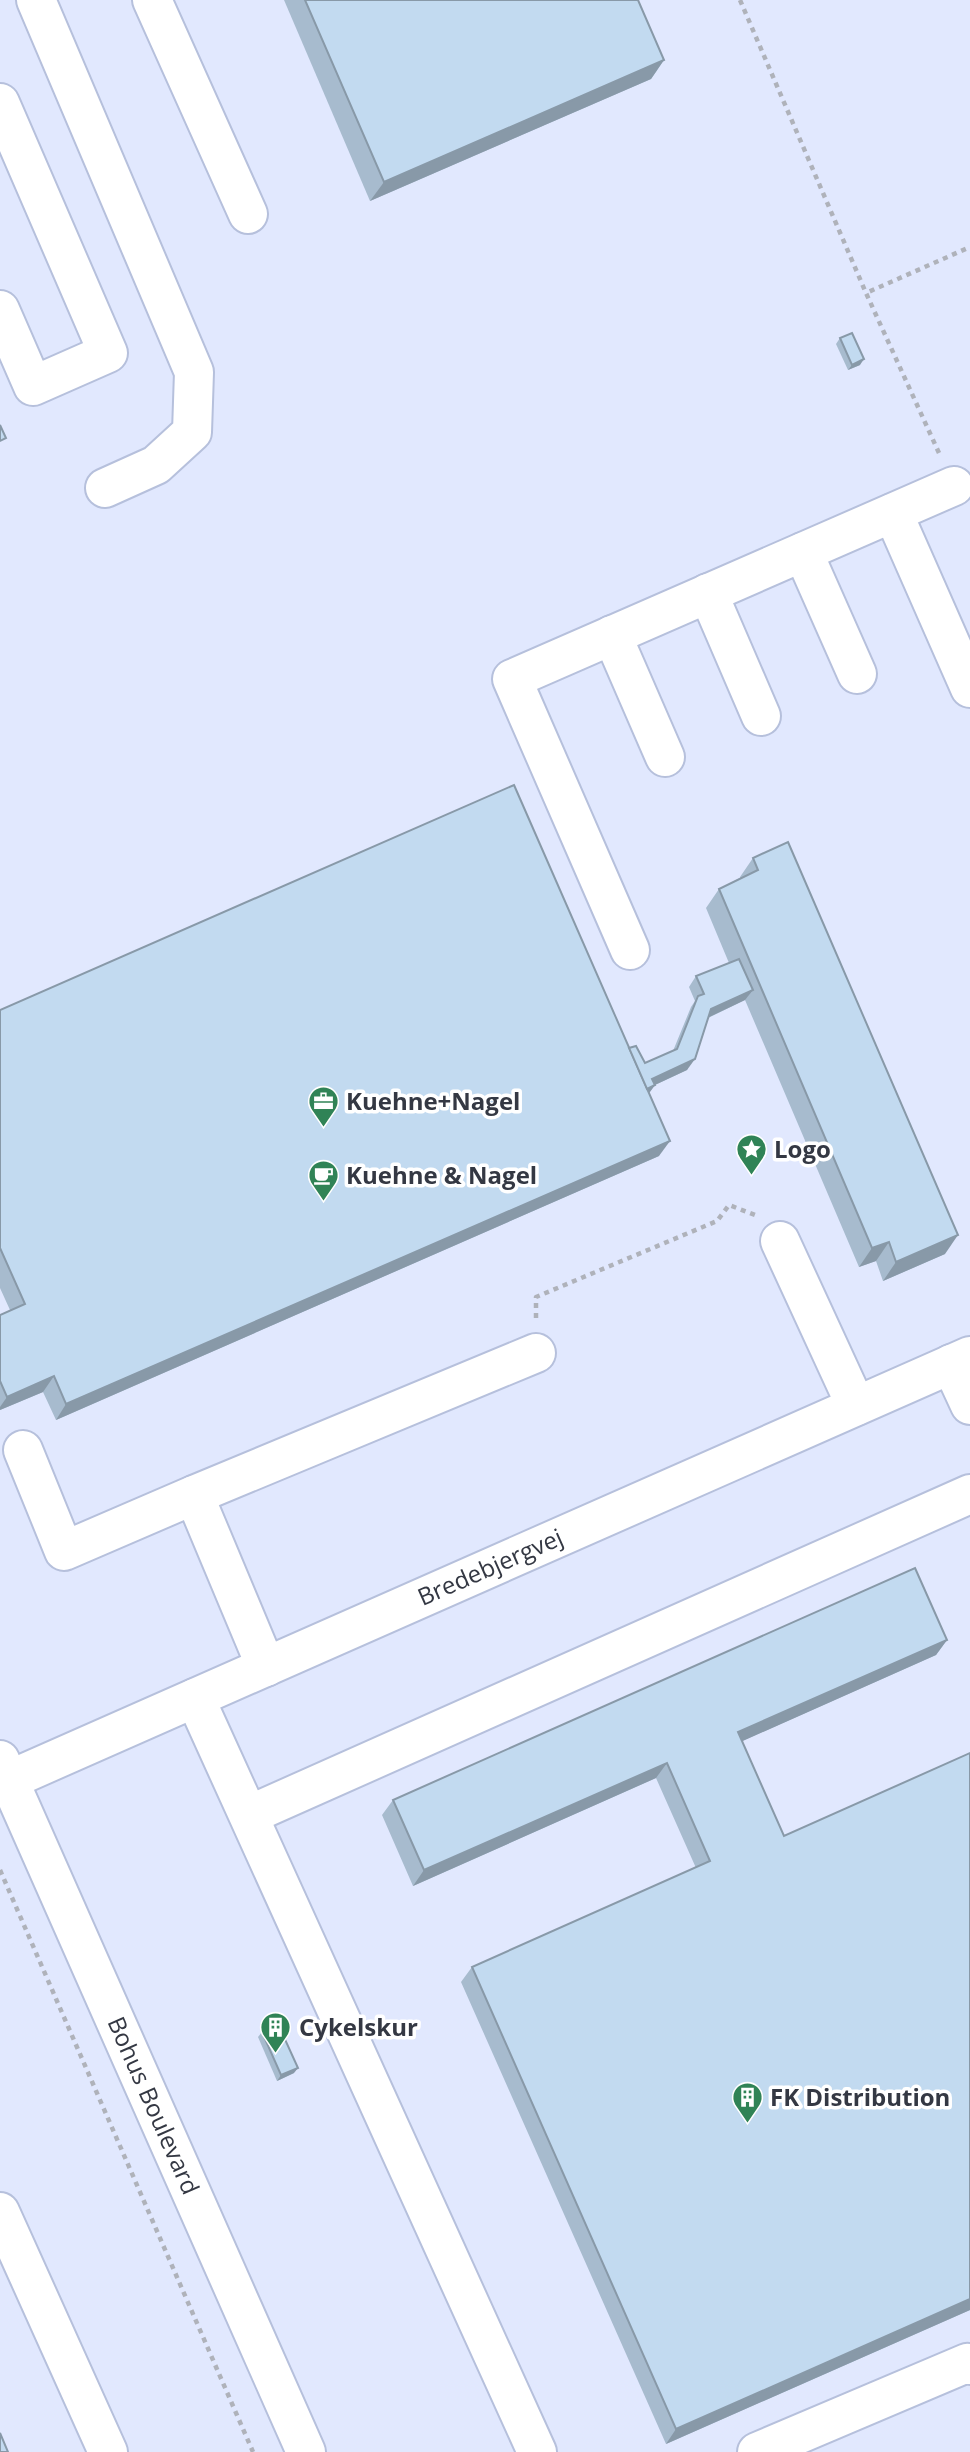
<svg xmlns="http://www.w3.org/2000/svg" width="970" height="2452" font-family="'Open Sans',sans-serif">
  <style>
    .built { fill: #e1e8fe }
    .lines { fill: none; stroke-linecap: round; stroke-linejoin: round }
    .minor-casing { stroke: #b6c0dc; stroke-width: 42 }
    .path { stroke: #afb2ba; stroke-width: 4.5; stroke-dasharray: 5 5; stroke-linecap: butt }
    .minor { stroke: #fff; stroke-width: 38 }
    .wall { fill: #a7bbce }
    .shaded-wall { fill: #8899a8 }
    .building { fill: #c2daf0; stroke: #8899a8; stroke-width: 2 }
    .labels { text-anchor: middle; stroke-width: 7; stroke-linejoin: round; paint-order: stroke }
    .poi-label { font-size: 24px; font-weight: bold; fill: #343843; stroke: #fff; text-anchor: start }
    .street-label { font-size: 24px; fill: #343843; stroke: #fff }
  </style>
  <rect width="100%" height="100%" fill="#f2f4fa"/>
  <!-- built -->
  <rect class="built" x="0" y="0" width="970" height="2452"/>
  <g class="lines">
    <defs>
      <g id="minor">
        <path d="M36,0L194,372L192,432L156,465L105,488"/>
        <path d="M152,0L248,214"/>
        <path d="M0,103L108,353L33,386L0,310"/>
        <path d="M893,513L970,688"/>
        <path d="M803,552L857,674"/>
        <path d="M708,593L761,716"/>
        <path d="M612,635L665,757"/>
        <path d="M630,950L512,679L954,486"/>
        <path d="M780,1241L856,1406"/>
        <path d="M951,1364L970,1405"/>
        <path d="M23,1450L64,1551L194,1495"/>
        <path d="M266,1667L194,1495L536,1353"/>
        <path d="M195,1698L537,2452"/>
        <path id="s1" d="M0,1760L306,2452"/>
        <path id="s2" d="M0,1784L970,1356"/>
        <path d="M249,1815L970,1494"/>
        <path d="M0,2212L108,2452"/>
        <path d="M757,2452L967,2363L970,2365"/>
      </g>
    </defs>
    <!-- minor casing -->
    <use href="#minor" class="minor-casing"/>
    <!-- path -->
    <g class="path">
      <path d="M740,0L866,293"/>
      <path d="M939,453L866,293L970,247"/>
      <path d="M536,1318V1297L717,1221L729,1205L755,1215"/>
      <path d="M0,1870L253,2452"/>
    </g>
    <!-- minor -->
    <use href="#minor" class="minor"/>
  </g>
  <!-- wall -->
  <g class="wall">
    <path d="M284,0H638L664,60L651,79L370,201Z"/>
    <path d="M840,338L860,365L848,370L836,344Z"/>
    <path d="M753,858L945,1254L883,1281L876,1261L859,1267L745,1000L708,1018L687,1070L655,1085L649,1093L659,1156L56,1420L43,1392L0,1410V1315L10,1310L0,1288V1010L629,1048L645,1063L673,1051L691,1007L695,1001L689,987L696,976L729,963L706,908L719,889L740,878V877Z"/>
    <path d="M947,1640L936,1655L742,1741L784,1836L970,1753V2310L666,2444L461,1982L472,1967L696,1868L656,1778L413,1886L382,1815L393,1800Z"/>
    <path d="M262,2032L294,2073L277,2081L258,2037Z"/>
  </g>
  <!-- shaded-wall -->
  <g class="shaded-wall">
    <path d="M664,60L651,79L370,201L384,182Z"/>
    <path d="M864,359L860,365L848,370L852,365Z"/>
    <path d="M753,990L745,1000L703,1020L711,1009Z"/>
    <path d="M695,1059L687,1070L644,1090L652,1079Z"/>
    <path d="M655,1085L647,1096L642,1091Z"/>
    <path d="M670,1141L659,1156L56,1420L66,1404Z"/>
    <path d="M958,1235L945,1254L883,1281L896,1262Z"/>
    <path d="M889,1242L876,1261L859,1267L872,1248Z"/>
    <path d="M54,1376L43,1392L0,1410V1407L7,1397Z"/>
    <path d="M947,1640L936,1655L727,1748L738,1732Z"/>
    <path d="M667,1763L656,1778L413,1886L424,1870Z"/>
    <path d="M298,2068L294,2073L277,2081L281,2075Z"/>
    <path d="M970,2299V2310L666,2444L676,2429Z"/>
  </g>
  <!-- building -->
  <g class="building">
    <path d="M305,0H638L664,60L384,182Z"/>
    <path d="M852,333L864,359L852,365L840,338Z"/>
    <path d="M0,425L6,438L0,441Z"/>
    <path d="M514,785L670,1141L66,1404L54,1376L7,1397L0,1381V1315L25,1304L0,1248V1010Z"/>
    <path d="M788,842L958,1235L896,1262L889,1242L872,1248L719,889L758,870L753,858Z"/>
    <path d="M739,959L753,990L711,1009L695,1059L652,1079L655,1085L647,1089L629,1048L636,1046L645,1063L677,1049L698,996L704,994L696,976Z"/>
    <path d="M915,1568L947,1640L738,1732L784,1836L970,1753V2299L676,2429L472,1967L710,1861L667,1763L424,1870L393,1800Z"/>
    <path d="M278,2024L298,2068L281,2075L262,2032Z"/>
    <path d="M0,2433L8,2452H0Z"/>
  </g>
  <!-- icons -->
  <defs>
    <symbol id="office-pin" viewBox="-11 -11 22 30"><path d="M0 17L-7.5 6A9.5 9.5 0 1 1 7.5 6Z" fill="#308356" stroke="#fff"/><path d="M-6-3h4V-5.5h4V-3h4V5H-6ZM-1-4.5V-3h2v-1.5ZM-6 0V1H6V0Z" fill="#fff"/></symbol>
    <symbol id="sight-pin" viewBox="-11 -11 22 30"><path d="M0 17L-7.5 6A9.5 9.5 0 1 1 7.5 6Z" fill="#308356" stroke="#fff"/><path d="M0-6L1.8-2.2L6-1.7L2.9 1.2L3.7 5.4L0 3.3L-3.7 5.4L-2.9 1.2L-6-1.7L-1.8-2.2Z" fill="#fff"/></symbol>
    <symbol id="cafe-pin" viewBox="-11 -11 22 30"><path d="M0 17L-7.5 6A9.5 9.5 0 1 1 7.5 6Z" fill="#308356" stroke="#fff"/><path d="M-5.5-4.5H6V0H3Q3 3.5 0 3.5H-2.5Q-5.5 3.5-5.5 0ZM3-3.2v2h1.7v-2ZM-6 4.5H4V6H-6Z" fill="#fff"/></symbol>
    <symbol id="building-pin" viewBox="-11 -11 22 30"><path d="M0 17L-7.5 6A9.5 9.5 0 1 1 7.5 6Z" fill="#308356" stroke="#fff"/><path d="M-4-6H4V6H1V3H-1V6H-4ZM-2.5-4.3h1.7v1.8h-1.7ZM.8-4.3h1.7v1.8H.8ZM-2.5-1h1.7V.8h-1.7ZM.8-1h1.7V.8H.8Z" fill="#fff"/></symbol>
  </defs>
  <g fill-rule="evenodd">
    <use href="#office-pin" x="306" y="1084" width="35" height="47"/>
    <use href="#sight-pin" x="734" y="1132" width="35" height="47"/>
    <use href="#cafe-pin" x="306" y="1158" width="35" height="47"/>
    <use href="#building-pin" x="258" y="2010" width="35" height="47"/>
    <use href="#building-pin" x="730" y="2080" width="35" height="47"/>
  </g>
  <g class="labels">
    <!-- poi labels -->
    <g class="poi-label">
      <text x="346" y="1110">Kuehne+Nagel</text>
      <text x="774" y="1158">Logo</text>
      <text x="346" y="1184">Kuehne &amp; Nagel</text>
      <text x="299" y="2036">Cykelskur</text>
      <text x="770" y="2106">FK Distribution</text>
    </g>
    <!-- street labels -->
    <g class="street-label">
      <text dy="8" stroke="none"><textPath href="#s2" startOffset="536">Bredebjergvej</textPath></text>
      <text dy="8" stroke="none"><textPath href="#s1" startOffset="378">Bohus Boulevard</textPath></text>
    </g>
  </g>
</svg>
